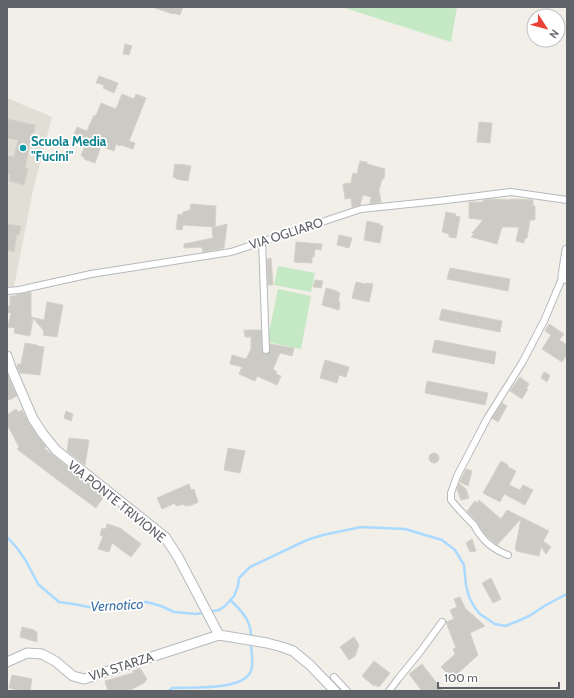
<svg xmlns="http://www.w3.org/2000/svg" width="574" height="698" font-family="Cabin,sans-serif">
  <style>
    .education { fill: #e1ded6 }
    .green { fill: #c5e8c5 }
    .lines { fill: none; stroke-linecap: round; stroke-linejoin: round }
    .stream { stroke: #aadaff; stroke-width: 2.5 }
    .building { fill: #cccac5; stroke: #d6d1c6 }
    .street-casing { stroke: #b5b8bc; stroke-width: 8 }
    .secondary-casing { stroke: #b6babf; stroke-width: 11 }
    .street { stroke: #fff; stroke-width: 6 }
    .secondary { stroke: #fff; stroke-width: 9 }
    .culture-dot { fill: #0f9aa8; stroke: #fff; stroke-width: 1.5 }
    .labels { text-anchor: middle; stroke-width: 3.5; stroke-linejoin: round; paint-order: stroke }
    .culture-label { font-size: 13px; font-weight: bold; fill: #0d838f; stroke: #fff; text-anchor: start }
    .street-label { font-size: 13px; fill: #5f6368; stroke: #fff }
    .water-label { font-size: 14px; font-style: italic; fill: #4174aa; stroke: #fff }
  </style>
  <rect width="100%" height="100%" fill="#f1efe8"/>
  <!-- education -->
  <path class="education" d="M7,98L52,117L33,190L14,287L7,286Z"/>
  <!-- green -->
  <g class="green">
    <path d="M342,7H457L451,42Z"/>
    <path d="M278,266L315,273L311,292L274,285Z"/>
    <path d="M278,289L311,296L301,349L267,342Z"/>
  </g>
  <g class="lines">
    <!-- stream -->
    <g class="stream">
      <path d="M7,537L17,548L26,561L38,584L59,602L73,604L89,607H115L132,603L147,602L161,606L174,612L196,614L219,610L225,606L234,596L238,586L239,578L250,567L307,540L323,535L361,527L405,529L442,540L455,550L464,565L466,585L469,597L475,608L480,614L495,624L505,626L518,621L529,616L546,605L567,594"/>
      <path d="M230,600C238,607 248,617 250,628C251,631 251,635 251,638"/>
      <path d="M169,691L172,688C191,687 243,691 251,671C254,663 251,652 251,643"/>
    </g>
  </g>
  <!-- building -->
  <g class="building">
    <path d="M155,7H183L180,15L173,13V14L155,8Z"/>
    <path d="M125,44L132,46L129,55L123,54Z"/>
    <path d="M99,76L118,83L114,93L103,88L104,85L96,83Z"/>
    <path d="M122,94L134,99L136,94L146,98L129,141L135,143L133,149L121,145L120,146L116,144L114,151L101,146L95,163L84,159V157L81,156L87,140L74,134L77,127L87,131L94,115L96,116L101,103L116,109Z"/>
    <path d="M7,119L35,125L34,133H32L25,168H28L24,185L9,181L10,174H7V156L14,157L18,140L7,138Z"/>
    <path d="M479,122L492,123L490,143L477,142Z"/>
    <path d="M360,161L367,162V164L385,169L384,179H382L379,190L381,202L370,204L371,197L363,195L360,205L352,207L351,198L345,199L343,184L351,183L353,173L357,174Z"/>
    <path d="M175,164L179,165V164L191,166L188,181L176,179V178L173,177Z"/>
    <path d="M493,199L511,200V199L533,200V206H535V220H530L527,238H525L524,243L516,241L519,227H502L497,244L471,237L474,234L472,233L483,220L469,218V202H483V200Z"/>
    <path d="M191,204L216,206L215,227L227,224L224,248L203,252L202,247L184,248V244L213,238L212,228L214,227L183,225L182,230L176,229L178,214L182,215L183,212L190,210Z"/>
    <path d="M446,212L456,214L455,216L460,217L456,238L449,237V234L442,232Z"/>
    <path d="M367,221L380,224L379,225L383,226L380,243L364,240Z"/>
    <path d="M7,224L21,226L19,235L17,234L14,252L7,250Z"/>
    <path d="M339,235L352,238L349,248L337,245Z"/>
    <path d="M296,242L322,244L321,250L315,249L314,257H312V263L294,262Z"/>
    <path d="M271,258L273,285H268L267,259Z"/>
    <path d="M450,268L510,279L508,291L447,279Z"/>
    <path d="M315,280L323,281L321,288L313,287Z"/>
    <path d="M356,282L366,284L367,283L373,284L369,302L352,298Z"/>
    <path d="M326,288L337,291V292L340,293L338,301L340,302L339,310L322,305Z"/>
    <path d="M31,292V317L44,320L47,302L63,305L57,337L43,335L44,331L33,318L30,336L14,333L15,328L8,327L11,313L7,312V306H10V296H16V295Z"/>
    <path d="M442,309L502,321L500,332L439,320Z"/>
    <path d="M549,324L564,334L559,340L567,345V354L562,362L542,349L551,335L545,331Z"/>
    <path d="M244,330H261L262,350L264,354H267L270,352V344L294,348L292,356L280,353L273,369L277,372L276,374L281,376L277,385L257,376L255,381L239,374L242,367L230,364L232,355L246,359L251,349V337H245Z"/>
    <path d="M435,340L496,352L494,364L432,352Z"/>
    <path d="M25,343L37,345V346L44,347L40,375L20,373L17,366L18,364H21Z"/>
    <path d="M325,360L349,367L346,377L339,375L337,383L320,378Z"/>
    <path d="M544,372L550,375L547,382L541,378Z"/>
    <path d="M7,374L17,396L9,400L7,394Z"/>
    <path d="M520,377L529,384L526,389H528L522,399L510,391Z"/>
    <path d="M427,381L488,393L485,405L425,393Z"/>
    <path d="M502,403L507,406L498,422L492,418Z"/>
    <path d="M16,409L18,412L22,410L28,422L46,447L44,448L104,496L96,508L55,478L17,449L19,447L7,424V415Z"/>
    <path d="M66,411L73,414L71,421L64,418Z"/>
    <path d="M69,438L89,440L85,465L67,451Z"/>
    <path d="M228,448L245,451L240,473L224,470Z"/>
    <circle cx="434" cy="458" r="5"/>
    <path d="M501,461L508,465V467L516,471L509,485L520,490L523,485L533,490L525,505L504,494L500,502L483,493Z"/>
    <path d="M466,469L472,471L468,486L460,482Z"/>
    <path d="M459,483L466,489L469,498L461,500L457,489Z"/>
    <path d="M189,484L191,490L194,489L198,502L192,505L185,506L184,504L176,506L175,503L162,509L157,498Z"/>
    <path d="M479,500L501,519L507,510L549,531L543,541L551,547L546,554L541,547L539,556L516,551L517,550L515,549L521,519L497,545L496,544L484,533L477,522L467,511L475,501L477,503Z"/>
    <path d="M107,524L120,528L141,544L131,557L112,543L109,552L98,549L103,536L100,535L102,528L106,529Z"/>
    <path d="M472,539L476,551L470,552L466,543Z"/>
    <path d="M491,578L501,599L493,603L482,583Z"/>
    <path d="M460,597L465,608L485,626L470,633L478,655L455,676L454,675L451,677L441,667L455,654L453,649L456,648L446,622L454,619L450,610L457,607L454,599Z"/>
    <path d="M22,627L34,630L35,631L37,632V642L20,637Z"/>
    <path d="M354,637L359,645L355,656L349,660L340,647Z"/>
    <path d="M374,661L390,673L379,687L375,685L374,686L362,676Z"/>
    <path d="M422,664L443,691H422L409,674Z"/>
    <path d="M140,668L147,679L144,683L130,690L124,691H108L105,681L133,673V671Z"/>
    <path d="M12,675L32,679L30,691H22L9,688Z"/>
  </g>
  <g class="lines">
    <defs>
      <g id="street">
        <path d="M262,241L266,350"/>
        <path d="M7,291L19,290L91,274L231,252L361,209L438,201L511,192L567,200"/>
        <path d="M508,555C497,551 488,545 481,536C478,532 476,529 474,525C466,517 458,509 451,500V493L457,476L488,417L522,363L544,321L563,276"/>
        <path d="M334,677L347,691"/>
        <path d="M389,691L398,679L420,652L442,622"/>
      </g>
      <g id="secondary">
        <path d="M567,250L563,276L567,279"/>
        <path d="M7,356L11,368L33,419L43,434L56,450L165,537L178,557L219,635"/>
        <path d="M7,662L27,653L42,654L55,661L73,676L84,679L219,635L267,643L282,647L293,651L310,665L335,691"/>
      </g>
    </defs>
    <!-- street casing -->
    <use href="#street" class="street-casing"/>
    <!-- secondary casing -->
    <use href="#secondary" class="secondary-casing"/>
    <!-- street -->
    <use href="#street" class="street"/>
    <!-- secondary -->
    <use href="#secondary" class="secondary"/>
  </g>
  <!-- markers -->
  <circle class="culture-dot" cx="23" cy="148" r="4"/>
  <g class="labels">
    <!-- culture labels -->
    <g class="culture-label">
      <text x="31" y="146">Scuola Media<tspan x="31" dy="15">"Fucini"</tspan></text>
    </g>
    <!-- street labels -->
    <g class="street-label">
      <text transform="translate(286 233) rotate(-18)" y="5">VIA OGLIARO</text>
      <text transform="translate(117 501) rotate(39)" y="5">VIA PONTE TRIVIONE</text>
      <text transform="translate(121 666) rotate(-18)" y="5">VIA STARZA</text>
    </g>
    <!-- water labels -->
    <g class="water-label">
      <text transform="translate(117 605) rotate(-3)" y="5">Vernotico</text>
    </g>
  </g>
  <!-- border -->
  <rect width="574" height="698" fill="none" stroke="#5f6368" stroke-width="16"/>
  <!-- north arrow -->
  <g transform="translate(546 28) rotate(126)"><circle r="19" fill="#ffffff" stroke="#bfc1c3"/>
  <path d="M0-3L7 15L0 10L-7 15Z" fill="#ea4335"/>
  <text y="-6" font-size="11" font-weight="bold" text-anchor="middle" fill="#5f6368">N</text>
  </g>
  <!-- scale -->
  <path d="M438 682v6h121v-6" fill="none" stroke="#5f6368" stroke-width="2"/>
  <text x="444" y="682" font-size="12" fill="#5f6368" stroke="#ffffff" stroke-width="3" paint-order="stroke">100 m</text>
</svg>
